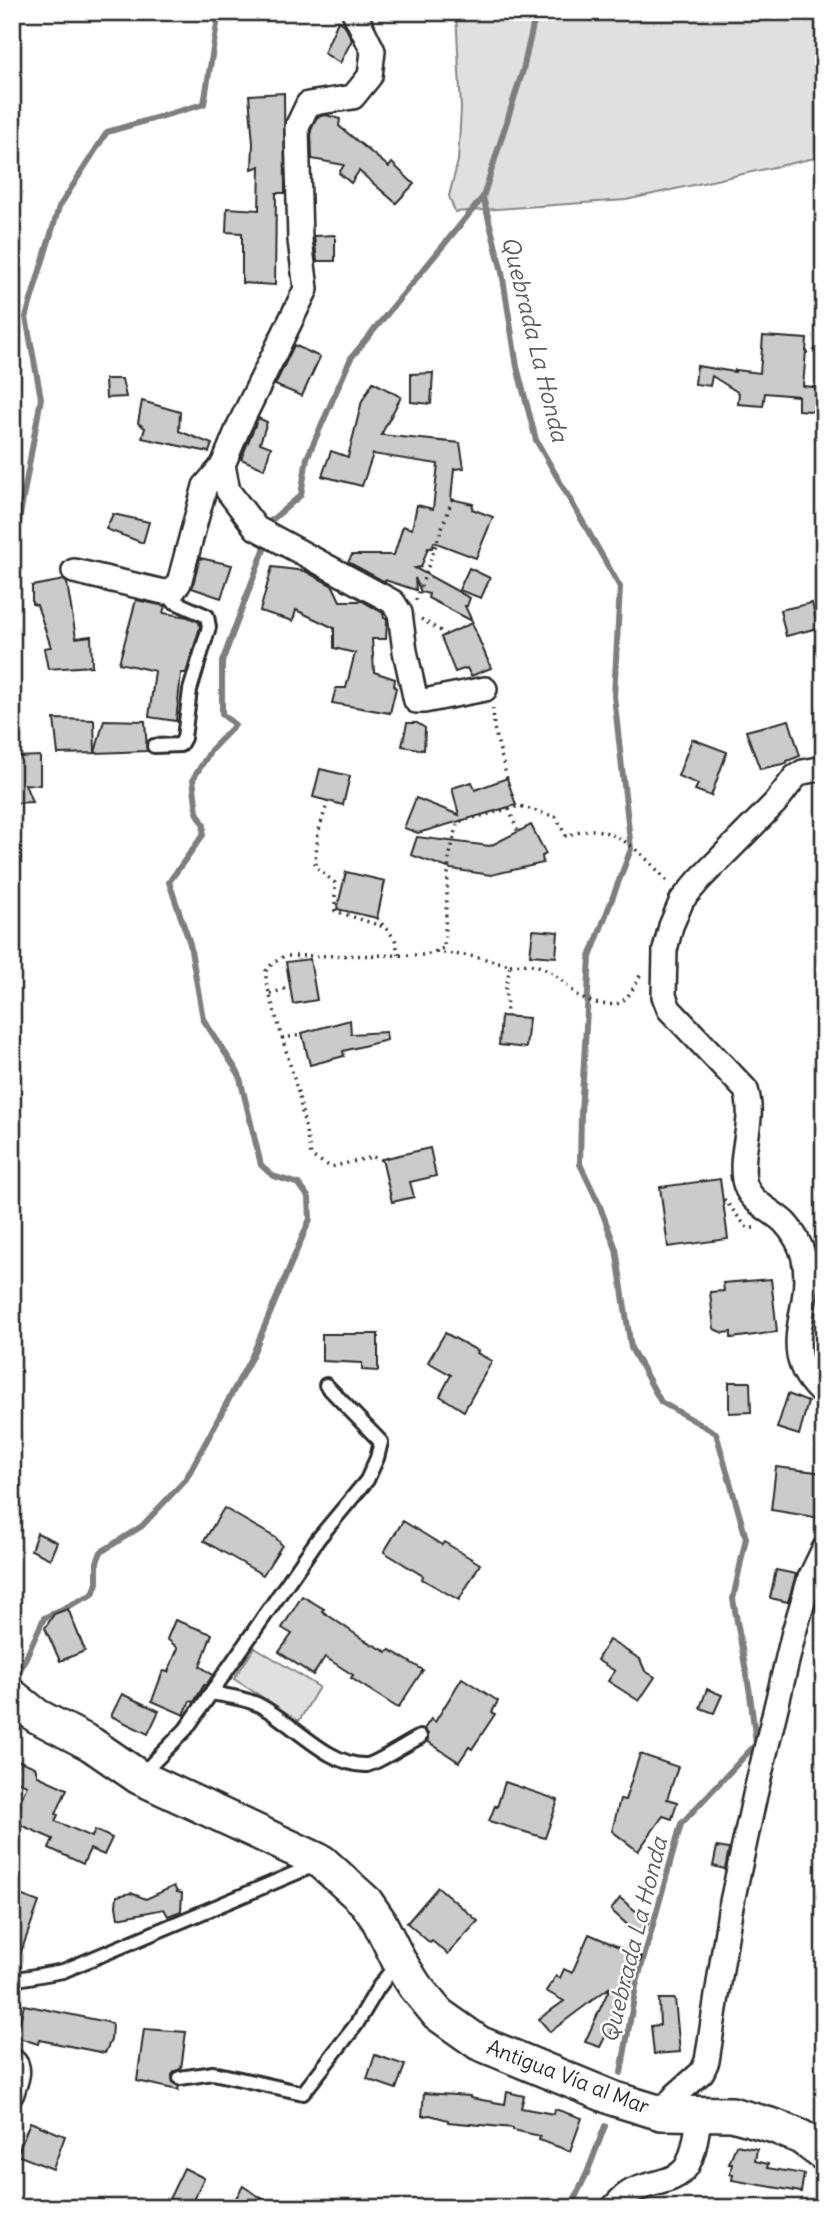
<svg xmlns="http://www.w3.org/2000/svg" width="836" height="2220" font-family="Delius,sans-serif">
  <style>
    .green { fill: #e0e0e0; stroke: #868686; stroke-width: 2 }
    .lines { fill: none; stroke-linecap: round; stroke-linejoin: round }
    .stream { stroke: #7e7e7e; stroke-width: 6 }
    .building { fill: #cbcbcb; stroke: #2b2b2b; stroke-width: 2 }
    .service-casing { stroke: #2b2b2b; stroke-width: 18 }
    .minor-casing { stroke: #2b2b2b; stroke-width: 28 }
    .secondary-casing { stroke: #2b2b2b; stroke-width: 38 }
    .path { stroke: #2b2b2b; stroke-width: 3.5; stroke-dasharray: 2 5; stroke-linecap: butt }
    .service { stroke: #fff; stroke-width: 12 }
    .minor { stroke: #fff; stroke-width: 23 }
    .secondary { stroke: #fff; stroke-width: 33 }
    .labels { text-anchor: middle; stroke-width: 5; stroke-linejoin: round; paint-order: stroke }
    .street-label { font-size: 21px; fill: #2b2b2b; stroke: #fff }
    .water-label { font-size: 23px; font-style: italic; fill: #5c5c5c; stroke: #fff }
  </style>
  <rect width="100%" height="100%" fill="#fff"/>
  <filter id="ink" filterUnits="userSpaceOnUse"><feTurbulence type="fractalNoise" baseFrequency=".0143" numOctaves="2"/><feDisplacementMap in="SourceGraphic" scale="14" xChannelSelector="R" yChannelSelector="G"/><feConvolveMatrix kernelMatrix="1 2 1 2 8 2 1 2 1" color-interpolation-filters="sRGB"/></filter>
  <g filter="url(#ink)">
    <!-- green -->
    <g class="green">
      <path d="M456,12H824V156L626,200L455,212L449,196L458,161L461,109Z"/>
      <path d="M255,1647L319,1687L299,1721L234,1679Z"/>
    </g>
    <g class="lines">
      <!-- stream -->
      <g class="stream">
        <path d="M536,12L523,70L483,197L502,272L517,367L536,440L620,587L614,696L631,849L590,957L581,1114L580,1164L599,1204L616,1249L631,1348L661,1402L716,1433L746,1538L733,1599L750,1694L756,1744L681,1824L636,1986L621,2073"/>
        <path d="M12,529L19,521L41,398L26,317L59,207L107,132L204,104L219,12"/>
        <path d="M265,529L266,525L301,495L307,458L351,358L483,197"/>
        <path d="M17,1677L44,1618L93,1594L97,1583V1562L101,1552L142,1526L186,1479L252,1356L310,1219L309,1198L299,1184L273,1176L261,1165L239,1074L203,1019L190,944L169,882L203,835L204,825L197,812L193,779L211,750L235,725L222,714V662L265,547V539"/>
        <path d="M570,2208L587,2173L605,2126"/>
      </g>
    </g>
    <!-- building -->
    <g class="building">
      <path d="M338,21L344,24L352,40L340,63L324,53Z"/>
      <path d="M284,93L285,193H276L275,285L242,283V233L226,232L227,208L259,210L260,166L252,169L253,143L249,95Z"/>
      <path d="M326,115L340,119L339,126L389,167L392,163L414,184L396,203L359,171L351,183L339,173L344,165L312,159L311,130L317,117Z"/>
      <path d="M335,235V261H317L314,236Z"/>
      <path d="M763,336L807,339L803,386L824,388V412L798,410V396L765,393L763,406L738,404L739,393L712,376L710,386L695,384L697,366L735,372V370L760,373Z"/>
      <path d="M294,345L320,357L302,396L275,385Z"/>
      <path d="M433,373L431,404L411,402V374Z"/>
      <path d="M105,379H122L126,397L106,398Z"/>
      <path d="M373,382L401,397L381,435L460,443L464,468L454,469L451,499L473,504L472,509L493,517L476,558L434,542L432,548H428L421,567L415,568L470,598L467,606H465L472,621L428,598L429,594L421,592L415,578L416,590L385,580V582L348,562L352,555H394L403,526L412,529L417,505L433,509L438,464L373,454L362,486L322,476L331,451L348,457L362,401Z"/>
      <path d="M142,401L180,412L179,431L212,444L209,452L142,438L145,428L138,423Z"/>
      <path d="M258,418L267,422L260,443L271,447L264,469L241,459Z"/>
      <path d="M113,514L149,522L143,543L106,529Z"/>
      <path d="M200,558L232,565L221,598L192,588Z"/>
      <path d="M272,567L305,571L333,586L340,601H362L383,613L384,618H387V621L386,639H372L374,672L395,679L394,686L396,688L390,713L332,703L336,688H346L355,653L334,648V628L296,610L293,621L260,611Z"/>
      <path d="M469,568L490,578L481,598L459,590Z"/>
      <path d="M64,580L67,583L76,638L91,636L92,666L48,669L44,648L51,647L37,605L32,604V586Z"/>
      <path d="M136,600L165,606L163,613L188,617L199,622L200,627L186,673H181L176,721L149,717L155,671L119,663Z"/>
      <path d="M812,603L818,628L786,636L780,610Z"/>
      <path d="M472,623L491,668L471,676L467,668L455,672L441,637Z"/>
      <path d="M54,719L94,720L95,753L58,754Z"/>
      <path d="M104,720L145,721L147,751L95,753Z"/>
      <path d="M789,720L800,756L787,761V763L760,769L746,731Z"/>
      <path d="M407,723H417L425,728L424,750L402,746Z"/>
      <path d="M692,739L727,752L711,796L695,790L698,784L678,776Z"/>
      <path d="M12,755L15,757L40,756V785L25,784L32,802L12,803Z"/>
      <path d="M320,769L350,776L343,805L313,797Z"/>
      <path d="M507,778L516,805L418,833L404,828L416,798L459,815L452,788L472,782L475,790Z"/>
      <path d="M531,825L546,854L542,856L543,863L491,875L451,869L411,855L417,837L490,846Z"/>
      <path d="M346,872L385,881L377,918L337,909Z"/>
      <path d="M533,930L558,932L556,957L530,955Z"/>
      <path d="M310,959L317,1000L293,1004L286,962Z"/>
      <path d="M501,1016L529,1018L526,1048L499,1045Z"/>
      <path d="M350,1020L351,1034L386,1032L387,1040L343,1051L344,1056L310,1065L302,1033Z"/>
      <path d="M430,1148L436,1176L410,1182L414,1197L392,1202L382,1159Z"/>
      <path d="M720,1179L728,1239L668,1247L660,1187Z"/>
      <path d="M771,1279L777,1332L731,1338V1332L723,1333L714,1329L710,1292L724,1291L723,1283Z"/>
      <path d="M445,1333L478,1351L477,1353L492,1361L464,1411L440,1396L451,1375L428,1362Z"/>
      <path d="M322,1334H378V1371L362,1370V1363L322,1361Z"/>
      <path d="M729,1382H750L751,1412L729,1413Z"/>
      <path d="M788,1394L808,1402L799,1435L777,1428Z"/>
      <path d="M776,1467L824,1473L821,1518L771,1510Z"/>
      <path d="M224,1508L276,1538L282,1545L263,1575L204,1541Z"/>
      <path d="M403,1521L442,1545L444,1542L480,1564L459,1600L422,1579L423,1576L384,1552Z"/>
      <path d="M37,1533L57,1542L50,1559L31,1550Z"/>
      <path d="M776,1570L796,1574L788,1602L770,1598Z"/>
      <path d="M302,1596L324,1609L322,1611L364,1640L387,1652L390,1650L423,1670L398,1708L351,1678L353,1675L325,1657L313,1675L279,1652L292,1634L282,1628Z"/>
      <path d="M68,1609L85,1651L60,1661L45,1628L54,1614Z"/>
      <path d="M175,1620L212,1634L200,1666L213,1675L206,1685H204L194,1702L190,1701L184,1715L152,1701L163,1671L168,1672L178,1648L167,1639Z"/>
      <path d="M609,1640L640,1659L645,1671L655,1677L639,1701L608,1681L615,1671L597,1660Z"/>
      <path d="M462,1678L498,1701L492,1712L495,1714L472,1749L469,1747L459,1762L427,1741L428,1734L424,1729L431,1719L435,1722Z"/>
      <path d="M707,1689L722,1695L714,1713L700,1708Z"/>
      <path d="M122,1694L159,1711L148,1734L111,1716Z"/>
      <path d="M640,1754L678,1767L667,1799L677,1802L672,1819L663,1816L638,1851L612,1831L620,1799L625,1800Z"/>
      <path d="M12,1758L35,1767L38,1776L67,1789L56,1814L58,1815L55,1821L92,1837L95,1830L112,1838L104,1855L90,1849L83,1864L49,1848L53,1839L16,1823L21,1805L19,1804L27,1785L12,1779Z"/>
      <path d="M505,1782L558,1800L545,1838L489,1821L495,1806L497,1807Z"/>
      <path d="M717,1847L729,1849L725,1869L713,1866Z"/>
      <path d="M174,1886L177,1892L182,1893L181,1911L168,1916L164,1909L118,1918L116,1906L117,1896L131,1893L146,1899Z"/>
      <path d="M438,1887L478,1921L448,1954L432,1941L430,1943L407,1923Z"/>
      <path d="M12,1892L39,1902L14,1971H12Z"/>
      <path d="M620,1898L649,1922L641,1937L611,1910Z"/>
      <path d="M589,1934L642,1957L617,2013L620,2014L610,2037L606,2035L600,2047L585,2042L610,1987L550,2032L539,2019L564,2001L546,1991L556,1976L560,1978L564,1969L572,1973Z"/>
      <path d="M659,1999H675L680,2052L654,2054L651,2026L660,2025Z"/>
      <path d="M24,2005L112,2023L111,2040L105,2053L39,2040L38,2044L16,2037Z"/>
      <path d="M144,2029L186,2032L181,2069L175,2071L172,2075L173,2083L179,2086L178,2090L137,2081Z"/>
      <path d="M375,2055L405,2065L396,2089L367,2079Z"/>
      <path d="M507,2092L524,2096L521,2108L554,2114L555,2109L582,2118L570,2151L539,2140L540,2136L513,2130V2128L448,2122V2120L430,2115L422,2116L424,2093L470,2096V2098L505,2104Z"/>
      <path d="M30,2122L65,2136L53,2169L17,2155Z"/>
      <path d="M736,2145L757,2149L755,2161L768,2164L767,2168L804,2174L801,2192L732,2180L733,2175L730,2174L732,2164H729Z"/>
      <path d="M184,2168L204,2178L189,2208L169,2199Z"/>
      <path d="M243,2186L276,2208H230Z"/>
    </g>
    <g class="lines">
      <defs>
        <g id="service">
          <path d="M154,746L180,745L184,738L190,690L209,627L207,616L173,601L171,592"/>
          <path d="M211,1693C227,1696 245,1698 259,1705C291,1721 329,1767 367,1765C376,1764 409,1742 420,1737"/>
          <path d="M141,1775L186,1729L318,1539L367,1480L377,1458L381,1442L326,1385"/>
          <path d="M12,1980L63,1971L315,1865"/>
          <path d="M180,2078L213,2073L303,2093L356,2025L378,1988L397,1963"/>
        </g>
        <g id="minor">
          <path d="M354,12L373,51L370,76L353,97L308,104L297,127L300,240L306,289L239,426L223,465L228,491L256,528L393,602L400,613L405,651L416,701H424L485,689"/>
          <path d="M74,571L164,592L173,591L179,583L205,486L223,465"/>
          <path d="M824,768L803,772L795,777L775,803L700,879L682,900L671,926L665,950L664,996L669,1009L746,1090C756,1120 739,1150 744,1180C748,1202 769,1208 784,1222C793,1231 802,1247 804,1259C815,1311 773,1352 824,1395"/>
          <path d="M12,2060C23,2068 15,2082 12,2093"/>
          <path d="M661,2113L676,2095L702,2072L707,2061L730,1911L755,1795L794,1632L810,1578L824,1549"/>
          <path d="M613,2208C618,2203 623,2196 629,2193C646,2182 676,2184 687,2166C696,2150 696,2130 701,2113"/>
        </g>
        <path id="secondary" d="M12,1696L37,1716L91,1744L139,1777L322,1862L366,1902L379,1921L399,1961L415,1986L438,2014L479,2043L615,2099L661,2113L732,2114L774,2126L801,2137L824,2154"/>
      </defs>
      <!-- service casing -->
      <use href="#service" class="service-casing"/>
      <!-- minor casing -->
      <use href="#minor" class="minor-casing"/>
      <!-- secondary casing -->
      <use href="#secondary" class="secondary-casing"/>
      <!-- path -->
      <g class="path">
        <path d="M806,352L824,350"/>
        <path d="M416,600L452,500H455"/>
        <path d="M421,619L446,634"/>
        <path d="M493,708L494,728L507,778"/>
        <path d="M328,801L318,833L315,866L335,883V911L384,927"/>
        <path d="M509,809L518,832"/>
        <path d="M377,918L395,939L399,956"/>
        <path d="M436,952L478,957L510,965L506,989L507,1016"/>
        <path d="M510,965C522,964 532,963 543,968C559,974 568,989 582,998C590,1003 610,1007 619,1003C630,998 636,982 642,972"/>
        <path d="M270,994L290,987"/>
        <path d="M282,1038L302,1035"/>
        <path d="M382,1160L373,1157L331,1167L311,1156L298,1092L266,982V971L272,964L284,956L426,955L444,948L449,858L458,822L520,806L556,817L566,836C574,834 585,830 593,830C621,831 652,862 668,883"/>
        <path d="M724,1199L747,1228H755"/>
      </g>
      <!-- service -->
      <use href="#service" class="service"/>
      <!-- minor -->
      <use href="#minor" class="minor"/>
      <!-- secondary -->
      <use href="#secondary" class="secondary"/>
    </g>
  </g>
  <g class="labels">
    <!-- street labels -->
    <g class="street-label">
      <text transform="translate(568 2077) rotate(21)" y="7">Antigua Vía al Mar</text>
    </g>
    <!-- water labels -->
    <g class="water-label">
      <text transform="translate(535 339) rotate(76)" y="8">Quebrada La Honda</text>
      <text transform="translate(634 1940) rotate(-76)" y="8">Quebrada La Honda</text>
    </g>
  </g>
  <!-- margin -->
  <rect width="836" height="2220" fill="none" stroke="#fff" stroke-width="42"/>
  <rect x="21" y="21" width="794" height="2178" fill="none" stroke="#2b2b2b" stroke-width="2.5" filter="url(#ink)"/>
</svg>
